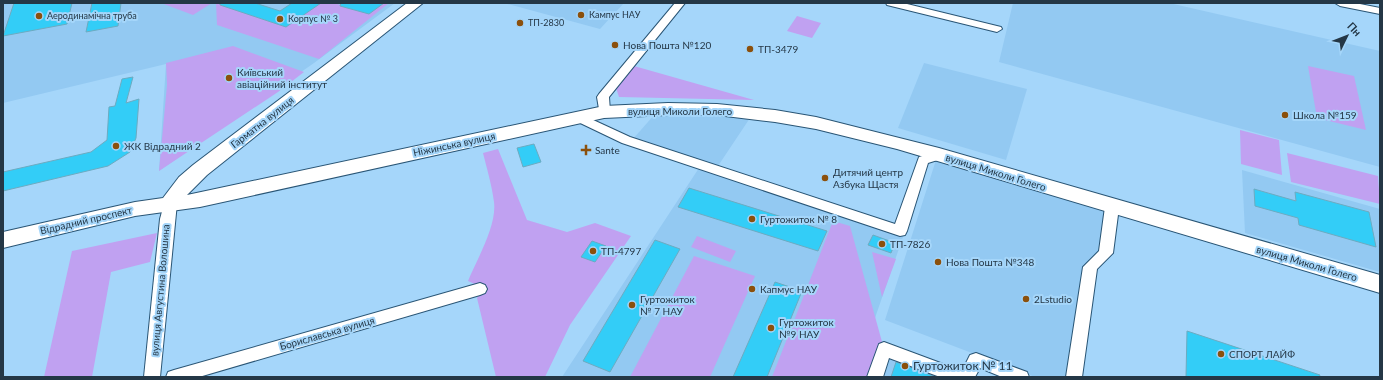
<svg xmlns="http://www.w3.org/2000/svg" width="1383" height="380" font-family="Lato,sans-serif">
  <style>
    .built { fill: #93c9f2 }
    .green { fill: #c0a1f1 }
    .building { fill: #33cdf7; stroke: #6cabc1 }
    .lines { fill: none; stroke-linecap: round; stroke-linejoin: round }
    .street-casing { stroke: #295575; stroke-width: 2 }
    .secondary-casing { stroke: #295575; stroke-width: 2 }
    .street { fill: #fff; fill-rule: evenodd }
    .secondary { fill: #fff; fill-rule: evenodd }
    .poi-dot { fill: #8b500c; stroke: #a5d6fa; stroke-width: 1.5 }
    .labels { text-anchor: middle; stroke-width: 4; stroke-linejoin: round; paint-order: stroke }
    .far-poi-label { font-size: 9px; fill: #243746; stroke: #a5d6fa; text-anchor: start }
    .poi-label { font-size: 10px; fill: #243746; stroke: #a5d6fa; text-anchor: start }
    .street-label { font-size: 10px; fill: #243746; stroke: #a5d6fa }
    .near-poi-label { font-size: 12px; fill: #243746; stroke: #a5d6fa; text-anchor: start }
  </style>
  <rect width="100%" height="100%" fill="#a5d6fa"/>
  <!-- built -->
  <g class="built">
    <path d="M3,3H395L314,63L159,171L166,64L3,103Z"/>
    <path d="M504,3H624L600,29Z"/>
    <path d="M1013,3H1169L1380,51V167L999,62Z"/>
    <path d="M924,63L1027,89L1006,160L898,128Z"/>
    <path d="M655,114H710L750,118L716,169L633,139Z"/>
    <path d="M936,160L1115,214L1095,270L1080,377H1035L885,320Z"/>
    <path d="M699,168L904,234L866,344L946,377H562Z"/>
    <path d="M1242,170L1380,209V272L1245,233Z"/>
  </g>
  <!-- green -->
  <g class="green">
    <path d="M161,3H212L193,15Z"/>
    <path d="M216,3L286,27L321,3H334L369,14L384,3H389L319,59L217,25Z"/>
    <path d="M797,16L821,23L812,38L787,31Z"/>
    <path d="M233,46L304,72L278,92L159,171L167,85L166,63Z"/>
    <path d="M634,66L754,100L619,97L616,88Z"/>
    <path d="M1308,66L1354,76L1366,130L1317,118Z"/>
    <path d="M1240,130L1279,140L1282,175L1241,164Z"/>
    <path d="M498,149L527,220L567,232L595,223L631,236L570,325L545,377H496L477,298L480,293L477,285L468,281C477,259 497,226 494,202C492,186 487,169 483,153Z"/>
    <path d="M1287,153L1378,176L1380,204L1291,182Z"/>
    <path d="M833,221L850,226L884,349L874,377H772Z"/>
    <path d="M157,233L150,262L111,272L92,377H44L72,251Z"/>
    <path d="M697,236L736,251L730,262L691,247Z"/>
    <path d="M872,252L896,259L882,297Z"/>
    <path d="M694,256L755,276L710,377H630Z"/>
  </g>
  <!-- building -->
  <g class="building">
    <path d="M14,3H72L67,24L3,36Z"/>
    <path d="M92,3H121L118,26L86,32Z"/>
    <path d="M220,3H255L280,11L292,3H321L286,27L220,5Z"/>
    <path d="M341,3H384L369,14L340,6Z"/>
    <path d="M133,77L126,103L139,99L136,138L130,152L108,166L3,191V172L91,152L107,140L109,107L115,106L122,79Z"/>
    <path d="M534,144L541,162L523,167L517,148Z"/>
    <path d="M689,188L827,231L818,251L678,207Z"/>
    <path d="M1254,189L1296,201L1295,192L1369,212L1376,247L1299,225L1298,218L1255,206Z"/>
    <path d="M873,235L895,243L891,253L868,245Z"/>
    <path d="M655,240L680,249L610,372L583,361Z"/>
    <path d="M592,241L606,246L595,262L581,257Z"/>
    <path d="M775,282L802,291L767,377H733Z"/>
    <path d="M1187,331L1320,375L1319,377H1186Z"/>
    <path d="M896,362L936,377H891Z"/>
  </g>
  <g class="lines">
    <defs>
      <g id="street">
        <path d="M675,3H685L609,97L610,112L608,115H600L597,97L599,94Z"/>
        <path d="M886,3H903L1001,27L1002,29L997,32L887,5Z"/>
        <path d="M1335,3H1355L1380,8V14L1340,6Z"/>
        <path d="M578,113L630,137L895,224L919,157L940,151L944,152L946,155L944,158L928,163L907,231L905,235L900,236L622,143L574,120L572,117Z"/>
        <path d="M170,198L175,200L177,203L160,377H144L160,219L165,200Z"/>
        <path d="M1112,202L1117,203L1119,207L1113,253L1097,269L1082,377H1066L1083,267L1099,251L1105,207L1107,203Z"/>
        <path d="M480,283L485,285L487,289L485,293L480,295L199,377H166L168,372L174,370Z"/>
        <path d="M884,342L962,371L970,355L976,353L1027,372L1029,377H1002L980,368L975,377H940L889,358L883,377H867L879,344Z"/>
      </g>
      <path id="secondary" d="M407,3H423L207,175L187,195L604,106L668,103L717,104L775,110L816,117L939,148L1380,275V293L897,149L816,129L775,122L717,115H668L604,118L200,207L135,216L3,248V232L135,202L163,198L179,177L193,165Z"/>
    </defs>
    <!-- street casing -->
    <use href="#street" class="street-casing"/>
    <!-- secondary casing -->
    <use href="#secondary" class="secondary-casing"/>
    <!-- street -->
    <use href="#street" class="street"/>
    <!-- secondary -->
    <use href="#secondary" class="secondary"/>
  </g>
  <!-- markers -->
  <g class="poi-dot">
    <circle cx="581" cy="15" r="4"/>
    <circle cx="39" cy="16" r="4"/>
    <circle cx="280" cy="19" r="4"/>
    <circle cx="520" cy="23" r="4"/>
    <circle cx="615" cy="45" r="4"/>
    <circle cx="750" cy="49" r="4"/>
    <circle cx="229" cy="78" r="4"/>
    <circle cx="1285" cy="115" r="4"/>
    <circle cx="116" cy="146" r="4"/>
    <path d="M584 144h4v4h4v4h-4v4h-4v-4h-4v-4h4z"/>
    <circle cx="825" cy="178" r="4"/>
    <circle cx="752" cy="219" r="4"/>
    <circle cx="882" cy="244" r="4"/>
    <circle cx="593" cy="251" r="4"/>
    <circle cx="938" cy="262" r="4"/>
    <circle cx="752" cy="289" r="4"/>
    <circle cx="1026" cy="299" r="4"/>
    <circle cx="632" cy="305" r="4"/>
    <circle cx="771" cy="328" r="4"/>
    <circle cx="1221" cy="354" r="4"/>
    <circle cx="905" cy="366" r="4"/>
  </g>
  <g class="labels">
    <!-- far-poi labels -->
    <g class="far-poi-label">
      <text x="589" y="18">Кампус НАУ</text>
      <text x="47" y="19">Аеродинамічна труба</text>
      <text x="288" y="22">Корпус № 3</text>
      <text x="528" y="26">ТП-2830</text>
    </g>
    <!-- poi labels -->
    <g class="poi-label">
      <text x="623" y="49">Нова Пошта №120</text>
      <text x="758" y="53">ТП-3479</text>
      <text x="237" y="76">Київський<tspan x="237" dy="12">авіаційний інститут</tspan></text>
      <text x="1293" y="119">Школа №159</text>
      <text x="124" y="150">ЖК Відрадний 2</text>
      <text x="595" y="154">Sante</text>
      <text x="833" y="176">Дитячий центр<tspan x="833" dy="12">Азбука Щастя</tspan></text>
      <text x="760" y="223">Гуртожиток № 8</text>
      <text x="890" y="248">ТП-7826</text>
      <text x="601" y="255">ТП-4797</text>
      <text x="946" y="266">Нова Пошта №348</text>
      <text x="760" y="293">Капмус НАУ</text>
      <text x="640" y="303">Гуртожиток<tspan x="640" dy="12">№ 7 НАУ</tspan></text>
      <text x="1034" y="303">2Lstudio</text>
      <text x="779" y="326">Гуртожиток<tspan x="779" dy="12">№9 НАУ</tspan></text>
      <text x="1229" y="358">СПОРТ ЛАЙФ</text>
    </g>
    <!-- street labels -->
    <g class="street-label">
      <text x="680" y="115">вулиця Миколи Голего</text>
      <text transform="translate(262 122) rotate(-38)" y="4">Гарматна вулиця</text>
      <text transform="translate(454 144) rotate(-12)" y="4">Ніжинська вулиця</text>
      <text transform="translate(996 172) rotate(17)" y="4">вулиця Миколи Голего</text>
      <text transform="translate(86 220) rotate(-13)" y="4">Відрадний проспект</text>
      <text transform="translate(1307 263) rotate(16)" y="4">вулиця Миколи Голего</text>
      <text transform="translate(160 290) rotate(-85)" y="4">вулиця Августина Волошина</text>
      <text transform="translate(327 333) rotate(-16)" y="4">Бориславська вулиця</text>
    </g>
    <!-- near-poi labels -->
    <g class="near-poi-label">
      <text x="913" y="370">Гуртожиток № 11</text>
    </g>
  </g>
  <!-- border -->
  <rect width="1383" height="380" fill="none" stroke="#243746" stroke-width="8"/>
  <!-- north arrow -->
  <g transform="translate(1347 36) rotate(47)" stroke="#a5d6fa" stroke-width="3" paint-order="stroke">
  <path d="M0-3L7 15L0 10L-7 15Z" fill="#243746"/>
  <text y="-6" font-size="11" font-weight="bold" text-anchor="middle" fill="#243746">Пн</text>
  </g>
</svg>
